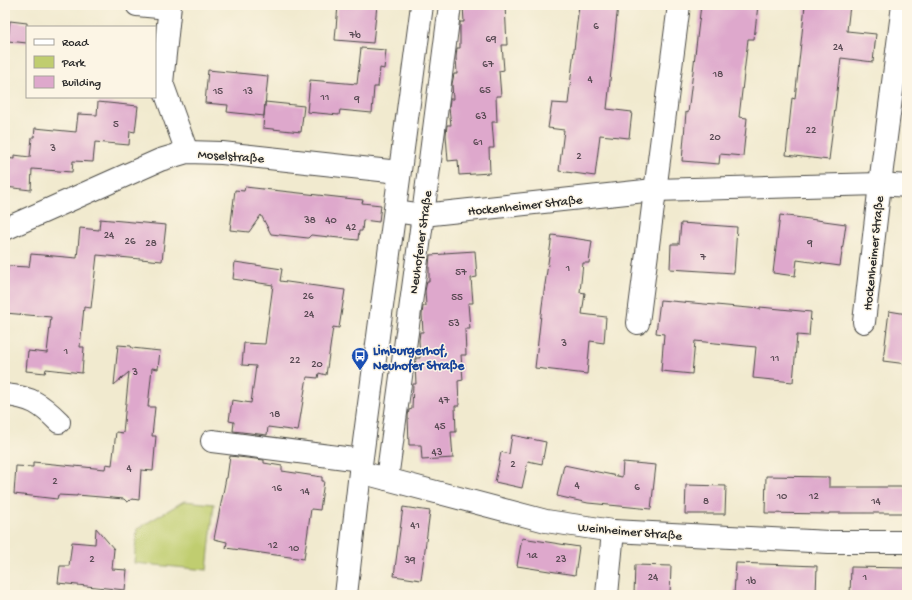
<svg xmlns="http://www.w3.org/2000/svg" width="912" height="600" font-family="'Gochi Hand',sans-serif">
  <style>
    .green { fill: #c0cd6f; stroke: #767c4d }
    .building { fill: #dea8cc }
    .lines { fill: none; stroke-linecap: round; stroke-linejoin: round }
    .minor-casing { stroke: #494844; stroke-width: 24 }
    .minor { stroke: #fff; stroke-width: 22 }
    .labels { text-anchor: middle; stroke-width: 3; stroke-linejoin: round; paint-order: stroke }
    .number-label { font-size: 11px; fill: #584a53 }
    .street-label { font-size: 13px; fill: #2b2b2b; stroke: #fcf5e5 }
    .transit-label { font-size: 13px; font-weight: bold; fill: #164399; stroke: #fcf5e5; text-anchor: start }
  </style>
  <rect width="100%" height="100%" fill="#fcf5e5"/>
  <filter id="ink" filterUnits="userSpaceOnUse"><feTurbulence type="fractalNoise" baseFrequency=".025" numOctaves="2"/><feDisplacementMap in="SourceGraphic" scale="8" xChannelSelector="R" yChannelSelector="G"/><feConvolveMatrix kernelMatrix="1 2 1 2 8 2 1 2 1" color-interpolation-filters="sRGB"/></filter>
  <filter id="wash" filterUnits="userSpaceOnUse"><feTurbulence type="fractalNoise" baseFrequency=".012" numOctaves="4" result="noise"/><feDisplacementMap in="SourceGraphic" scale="16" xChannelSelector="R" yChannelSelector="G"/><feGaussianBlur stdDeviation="0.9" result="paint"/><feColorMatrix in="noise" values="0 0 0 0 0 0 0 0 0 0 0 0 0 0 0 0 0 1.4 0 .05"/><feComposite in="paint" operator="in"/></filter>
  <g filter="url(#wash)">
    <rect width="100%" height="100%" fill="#f1eacf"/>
    <!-- green -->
    <path class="green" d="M184,501L214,504L207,570L134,563L137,529Z"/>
    <g id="blocks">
      <!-- building -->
      <g class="building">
        <path d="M338,5H377L373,43L335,40Z"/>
        <path d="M463,5H505L507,45H502L504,70L499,71L501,96H496L497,122H492L494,148H489L490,173L459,175L458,160L448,161L446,135L447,125H451L449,108L450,99H453L452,84L454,74H457L456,57L457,48H460V22H464Z"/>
        <path d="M579,5H618L607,109L632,112L629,138L600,135L595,176L559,171L564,130L548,128L552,103L568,104Z"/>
        <path d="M701,5H758L754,39H748L739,117L747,118L743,156L720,154L719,164L682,161L686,112L688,113Z"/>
        <path d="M805,5H850L847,31L876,34L873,62L841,58L829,160L786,155L792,98L795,99Z"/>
        <path d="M10,21L27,23V43L8,41Z"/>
        <path d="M361,48L386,50L384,69L380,68L378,87H374L372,113L340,110L339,115L307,112L310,80L357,84Z"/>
        <path d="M208,70L268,76L264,116L227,112L228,105L205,103Z"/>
        <path d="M98,102L138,106L135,132L130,131L129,145L95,142L93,162L73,161L72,172L32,169L31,190L5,187V158L14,159V155L30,157L32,137H34L35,128L76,132L78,114L97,115Z"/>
        <path d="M265,102L304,106L301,132L263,128Z"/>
        <path d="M245,187L363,200L362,203L381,205L379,222L363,220L362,231H359L358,240L311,235L308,238L271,234L261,215L249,232L230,230L235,190L244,191Z"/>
        <path d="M780,215L846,224L840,266L797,260L795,276L773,273Z"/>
        <path d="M100,219L166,225L162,261L97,255L91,308L84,307L80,347H84L82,373L46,369L45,373L26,371L28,351L47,353L51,317L5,313V277H7L8,266L29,267L31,254L77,258L80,228L99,230Z"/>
        <path d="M681,223L737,227L734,273L670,269L671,244H679Z"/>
        <path d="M552,235L592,241L589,263H583L580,292L585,293L582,314L606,317L604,343L590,341L587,374L535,368L542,306Z"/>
        <path d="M475,251L477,277L471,278L473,303H468L470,329H465L466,355H461L463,380L458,381L459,406H455L456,432H451L453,458L422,460L421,445H409L408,416L409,410L412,409L413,384H416L415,366L416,358H420L419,340L420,332H423L422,315L423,306H426L425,291L427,281H429V266L430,255L445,254L444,253Z"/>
        <path d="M235,262L282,269L280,281L345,290L339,328L333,327L326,375L319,373L318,378L307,377L298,431L268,427L267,435L233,431L234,422L229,421L232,400L251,403L256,366L242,365L244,343L265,344L273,285L233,279Z"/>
        <path d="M660,300L760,309V307L811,312L809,336L797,335L793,382L753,378L756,347L695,341L692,374L661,371L664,334L656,333Z"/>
        <path d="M889,311L907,314V364L883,361Z"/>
        <path d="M118,345L131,346L132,348L160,351L158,369L152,368L148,407H155L152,436H156L153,471L141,470L139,500L132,499L127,502L124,499L77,495V496L58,495L57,499L14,494L16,466L33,467V462L105,469L106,464L112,465L116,432L123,433L129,372L114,385Z"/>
        <path d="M512,435L546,442L542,464L528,461L522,488L495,482L501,452L509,454Z"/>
        <path d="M230,456L264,460V463L282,466V471L322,477V481H324L320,510L311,509L304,559L226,548L227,542L214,539L226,478H227Z"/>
        <path d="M623,462L656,465L651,509L588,503L557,496L564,465L622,477Z"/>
        <path d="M766,476L829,477V487H907V513H829V514L765,513Z"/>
        <path d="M686,485L726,486L725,514H685Z"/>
        <path d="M403,507L430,511L421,580L394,576Z"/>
        <path d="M96,528L114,549L112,569L127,570L125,590L58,583L60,566H69L72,542L95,544Z"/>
        <path d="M522,538L579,547L575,575L517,566Z"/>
        <path d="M736,563L817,566L816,595H734Z"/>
        <path d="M635,565L671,566L670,595H634Z"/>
        <path d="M851,567L907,568V595L850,594Z"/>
      </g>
    </g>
  </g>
  <g filter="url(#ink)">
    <use href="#blocks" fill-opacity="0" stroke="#494844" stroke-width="1"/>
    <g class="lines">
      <defs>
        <g id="minor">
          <path d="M137,5L169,8"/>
          <path d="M170,5L162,83L187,152"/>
          <path d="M395,211L423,215L654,190L880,184L907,186"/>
          <path d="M5,229L160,160L187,152L222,153L399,172"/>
          <path d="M864,322L880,184L903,5"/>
          <path d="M638,323L679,5"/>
          <path d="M5,395C31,397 41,404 59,422"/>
          <path d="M212,441L361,460"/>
          <path d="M360,472L546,521L613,531L829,542H907"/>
          <path d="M387,479L423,215L450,5"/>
          <path d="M346,595L360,472L422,5"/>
          <path d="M607,595L613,531"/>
        </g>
      </defs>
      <!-- minor casing -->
      <use href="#minor" class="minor-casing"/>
      <!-- minor -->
      <use href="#minor" class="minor"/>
    </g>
  </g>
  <!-- icons -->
  <defs>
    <symbol id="bus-pin" viewBox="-11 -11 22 30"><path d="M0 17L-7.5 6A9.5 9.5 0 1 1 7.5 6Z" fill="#1a4fb4" stroke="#fcf5e5"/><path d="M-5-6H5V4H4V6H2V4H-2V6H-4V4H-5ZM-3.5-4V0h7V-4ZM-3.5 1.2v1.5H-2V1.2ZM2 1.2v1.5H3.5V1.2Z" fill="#fff"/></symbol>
  </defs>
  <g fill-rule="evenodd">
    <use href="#bus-pin" x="350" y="346" width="20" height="27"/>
  </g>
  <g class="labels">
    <!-- number labels -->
    <g class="number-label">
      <text x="596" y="29">6</text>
      <text x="355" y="38">7b</text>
      <text x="491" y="42">69</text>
      <text x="838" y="50">24</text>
      <text x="488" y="67">67</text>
      <text x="718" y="77">18</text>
      <text x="590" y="82">4</text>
      <text x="485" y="93">65</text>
      <text x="218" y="94">15</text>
      <text x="248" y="94">13</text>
      <text x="325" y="100">11</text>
      <text x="357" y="102">9</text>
      <text x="481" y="119">63</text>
      <text x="116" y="127">5</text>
      <text x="811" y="133">22</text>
      <text x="715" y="140">20</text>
      <text x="478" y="145">61</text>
      <text x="53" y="151">3</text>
      <text x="579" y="159">2</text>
      <text x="310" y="223">38</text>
      <text x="331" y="223">40</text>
      <text x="351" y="230">42</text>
      <text x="109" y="238">24</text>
      <text x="130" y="244">26</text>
      <text x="151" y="246">28</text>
      <text x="810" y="246">9</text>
      <text x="703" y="260">7</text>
      <text x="568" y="271">1</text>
      <text x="461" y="275">57</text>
      <text x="308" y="299">26</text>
      <text x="457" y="300">55</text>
      <text x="309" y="317">24</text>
      <text x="454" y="326">53</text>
      <text x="564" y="346">3</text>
      <text x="66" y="354">1</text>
      <text x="775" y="361">11</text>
      <text x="295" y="363">22</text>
      <text x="317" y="367">20</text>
      <text x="135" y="375">3</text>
      <text x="444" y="403">47</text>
      <text x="275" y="417">18</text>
      <text x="440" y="429">45</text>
      <text x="437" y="455">43</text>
      <text x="513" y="467">2</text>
      <text x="129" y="471">4</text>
      <text x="55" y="484">2</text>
      <text x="577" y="488">4</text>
      <text x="637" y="490">6</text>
      <text x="277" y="491">16</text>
      <text x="305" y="494">14</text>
      <text x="782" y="499">10</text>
      <text x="814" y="499">12</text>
      <text x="706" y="504">8</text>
      <text x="876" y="504">14</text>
      <text x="415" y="528">41</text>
      <text x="273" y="548">12</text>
      <text x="294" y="551">10</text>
      <text x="532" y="558">1a</text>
      <text x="92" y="562">2</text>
      <text x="561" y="562">23</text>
      <text x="410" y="563">39</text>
      <text x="653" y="580">24</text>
      <text x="865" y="580">1</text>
      <text x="751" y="584">1b</text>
    </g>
    <!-- street labels -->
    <g class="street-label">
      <text transform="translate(231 155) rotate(4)" y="5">Moselstraße</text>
      <text transform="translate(525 204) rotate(-6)" y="5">Hockenheimer Straße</text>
      <text transform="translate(419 242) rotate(-82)" y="5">Neuhofener Straße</text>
      <text transform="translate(872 253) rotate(-84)" y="5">Hockenheimer Straße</text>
      <text transform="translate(630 530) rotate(5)" y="5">Weinheimer Straße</text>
    </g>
    <!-- transit labels -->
    <g class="transit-label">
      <text x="373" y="354">Limburgerhof,<tspan x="373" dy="15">Neuhofer Straße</tspan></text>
    </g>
  </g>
  <!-- margin -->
  <rect width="912" height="600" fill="none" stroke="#fcf5e5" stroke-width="20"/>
  <!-- legend -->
  <rect x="26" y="26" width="130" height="72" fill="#fcf5e5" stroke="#a8a49b"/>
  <rect x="34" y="39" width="20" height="6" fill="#ffffff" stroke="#a8a49b"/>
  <text x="62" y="46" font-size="12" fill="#2b2b2b">Road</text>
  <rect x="34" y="56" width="20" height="12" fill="#c0cd6f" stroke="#a8a49b"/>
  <text x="62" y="66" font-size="12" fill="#2b2b2b">Park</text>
  <rect x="34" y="76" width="20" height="12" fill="#dea8cc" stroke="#a8a49b"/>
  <text x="62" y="86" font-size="12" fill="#2b2b2b">Building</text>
</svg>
